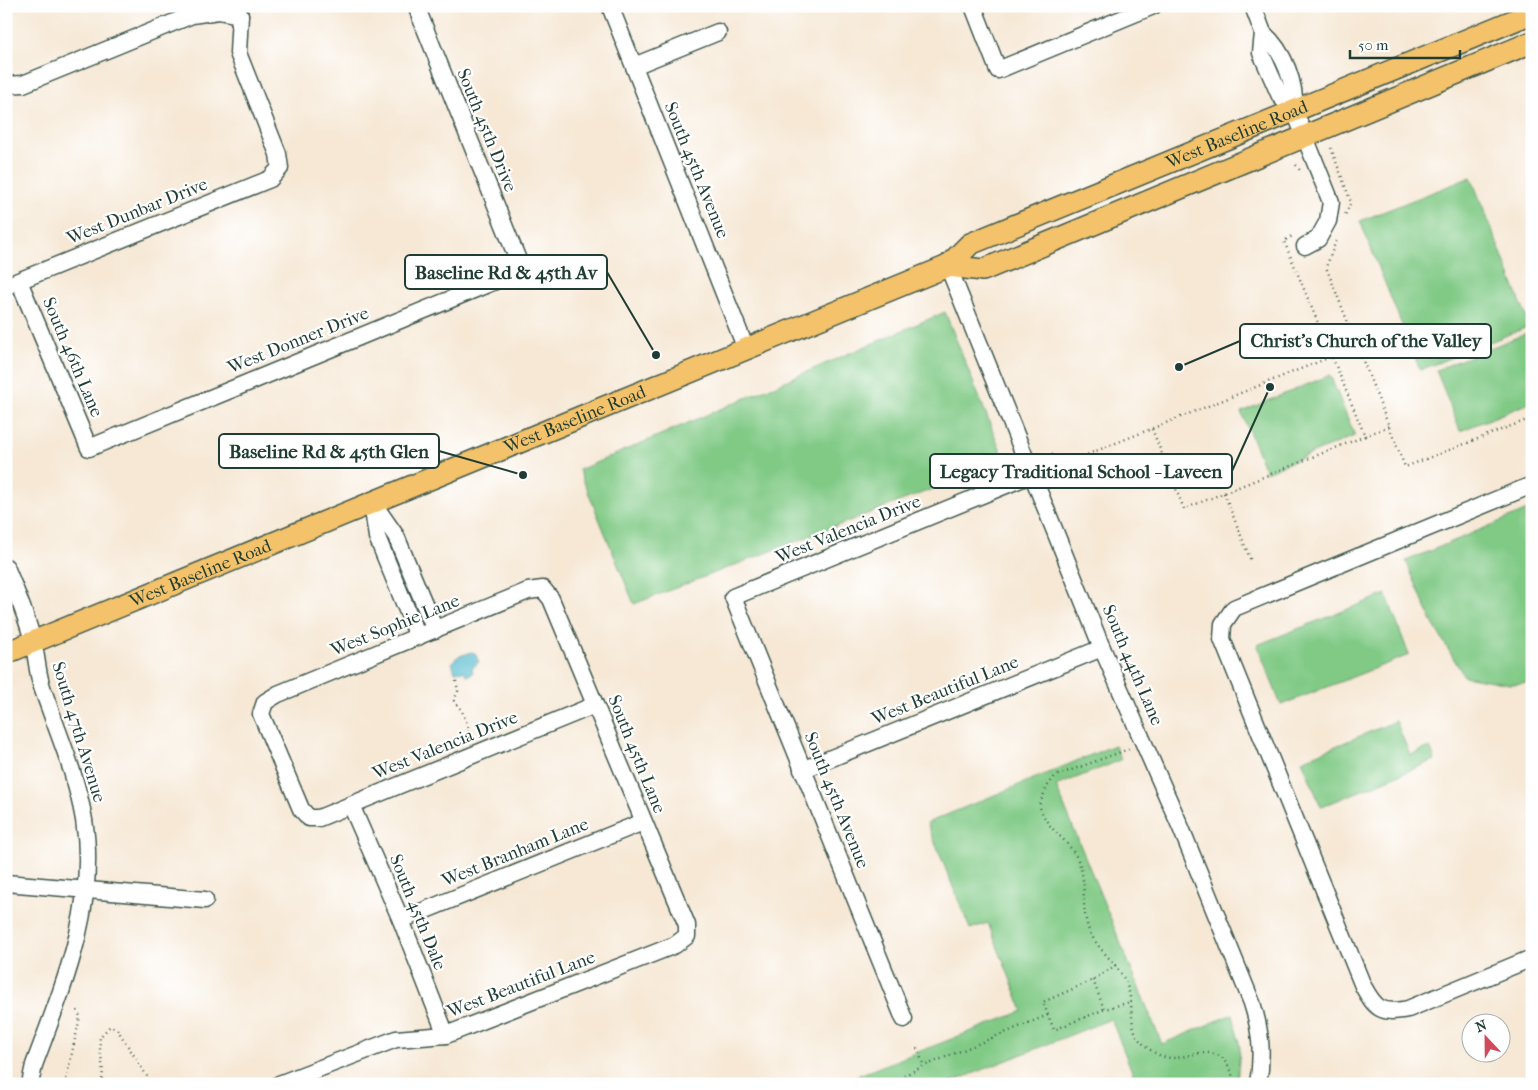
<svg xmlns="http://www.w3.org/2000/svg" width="1538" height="1090" font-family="'IM FELL French Canon',serif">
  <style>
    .green { fill: #81ca86; stroke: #50845d }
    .water { fill: #4db8ca; stroke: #367a7f }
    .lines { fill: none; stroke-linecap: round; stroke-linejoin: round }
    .minor-casing { stroke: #3f574c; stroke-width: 19 }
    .major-casing { stroke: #3f574c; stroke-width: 24 }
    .path { stroke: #3f574c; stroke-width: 2.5; stroke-dasharray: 1 4; stroke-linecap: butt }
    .minor { stroke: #fff; stroke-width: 16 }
    .major { stroke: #f3c26a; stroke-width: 21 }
    .labels { text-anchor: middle; stroke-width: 4.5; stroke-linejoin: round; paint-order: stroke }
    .street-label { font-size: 18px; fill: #1f3d34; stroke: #fff }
    .leader { fill: none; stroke: #1f3d34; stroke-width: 2 }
    .callout-dot { fill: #1f3d34; stroke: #fff; stroke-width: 2 }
    .callout { fill: #fff; stroke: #1f3d34; stroke-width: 2 }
    .callout-label { font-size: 19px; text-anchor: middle; font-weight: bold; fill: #1f3d34 }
  </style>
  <rect width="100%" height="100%" fill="#fff"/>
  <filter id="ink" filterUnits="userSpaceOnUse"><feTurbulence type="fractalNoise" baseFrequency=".02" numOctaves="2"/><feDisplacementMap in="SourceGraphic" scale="10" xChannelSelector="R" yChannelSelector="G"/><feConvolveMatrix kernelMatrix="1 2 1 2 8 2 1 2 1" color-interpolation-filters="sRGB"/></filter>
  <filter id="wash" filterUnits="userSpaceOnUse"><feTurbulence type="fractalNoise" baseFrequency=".0096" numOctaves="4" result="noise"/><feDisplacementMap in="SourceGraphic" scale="20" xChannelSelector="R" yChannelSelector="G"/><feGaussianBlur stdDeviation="1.12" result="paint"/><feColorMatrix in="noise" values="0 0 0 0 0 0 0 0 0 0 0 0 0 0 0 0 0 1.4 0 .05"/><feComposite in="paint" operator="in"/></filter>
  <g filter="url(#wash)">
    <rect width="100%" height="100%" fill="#f6e8d5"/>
    <!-- green -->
    <g class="green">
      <path d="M1471,177L1530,326L1420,370L1360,221Z"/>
      <path d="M945,312L1005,461L634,604L579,470Z"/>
      <path d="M1532,331V402L1460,431L1436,370Z"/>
      <path d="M1330,375L1355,436L1266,472L1241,412Z"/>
      <path d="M1532,508V683L1510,684L1464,676L1432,622L1406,561Z"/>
      <path d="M1386,594L1409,655L1281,705L1257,645Z"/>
      <path d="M1396,721L1410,755L1430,747L1435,760L1321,807L1302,760Z"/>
      <path d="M1115,745L1121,760L1056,786L1162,1044L1233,1014L1240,1048L1237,1084L1186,1082L1137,1084L1111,1019L947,1084H836L1023,1011L988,923L970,929L927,823Z"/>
    </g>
    <!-- water -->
    <path class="water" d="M471,652L475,653L479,662L472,668L473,673L467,676L464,671L455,672L452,663L457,657Z"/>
  </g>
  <g filter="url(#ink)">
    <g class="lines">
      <defs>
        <g id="minor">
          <path d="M610,6L746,349"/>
          <path d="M973,6L998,70L1153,6"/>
          <path d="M1253,6L1263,33L1261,53L1280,96L1295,112L1331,202L1328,221L1318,239L1305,246"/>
          <path d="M1263,33C1285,52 1295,83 1295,112"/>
          <path d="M634,66L718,32"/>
          <path d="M6,85L23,84L192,15L218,11L240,15"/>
          <path d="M948,266L1102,648L1181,828L1252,1003C1261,1031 1263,1055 1258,1084"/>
          <path d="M19,281L89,448L522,270L416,6"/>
          <path d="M6,286L270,179L280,168L278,154L238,53L240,15"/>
          <path d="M1532,485L1234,608L1223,624L1222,639L1363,986C1376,1010 1382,1014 1408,1009L1532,958"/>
          <path d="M372,503L377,537L418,637"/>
          <path d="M373,503L396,536L435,630"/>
          <path d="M6,567C16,592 27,616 33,642C37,657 37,672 42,687C57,731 76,773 84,820C98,905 63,987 34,1065L30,1084"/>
          <path d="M802,770L1102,648"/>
          <path d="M351,805L401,920L446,1035"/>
          <path d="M6,883L205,900"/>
          <path d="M401,920L643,822"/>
          <path d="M904,1019L733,597L1033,474"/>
          <path d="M279,1084L396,1039L446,1035L675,945L687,936V925L551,599L543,589L528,591L278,694L265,702L261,714L301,809L309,818H319L595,705"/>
        </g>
        <g id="major">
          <path d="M948,266L983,270L1532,42"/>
          <path id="s1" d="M6,653L948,266L970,244L1532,13"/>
        </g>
      </defs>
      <!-- minor casing -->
      <use href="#minor" class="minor-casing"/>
      <!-- major casing -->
      <use href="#major" class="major-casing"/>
      <!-- path -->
      <g class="path">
        <path d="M1331,148L1351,202L1345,215"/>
        <path d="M1296,165L1301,172"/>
        <path d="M1336,241L1326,267L1405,467L1532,418"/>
        <path d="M1152,429L1184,509L1365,436L1284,241L1294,235"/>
        <path d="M1365,436L1389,426"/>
        <path d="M1042,457L1051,454L1066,463L1333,356"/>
        <path d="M1224,493L1251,561"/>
        <path d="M456,681L458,691L454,701L462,711L469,729L468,733L471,741"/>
        <path d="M1129,749L1055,776L1047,787L1039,805C1048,831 1062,834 1074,853C1088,874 1081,897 1086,920C1091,947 1116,959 1126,983C1138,1012 1121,1036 1159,1055C1175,1063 1191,1052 1207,1053C1212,1053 1218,1055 1222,1057L1232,1072L1233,1084"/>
        <path d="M1116,965L1093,980L1043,1002L1054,1030L1105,1009L1130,1002"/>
        <path d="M1093,980L1104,1009"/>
        <path d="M917,1048L924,1066"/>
        <path d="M65,1084L78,1026L80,1016L76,1008"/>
        <path d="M101,1084C106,1067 98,1053 100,1037L110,1026L117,1029L152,1084"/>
        <path d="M899,1084L903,1076L924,1066L1048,1015"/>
      </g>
      <!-- minor -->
      <use href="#minor" class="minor"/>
      <!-- major -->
      <use href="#major" class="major"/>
    </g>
  </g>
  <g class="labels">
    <!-- street labels -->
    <g class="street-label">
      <text transform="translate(487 130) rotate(68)" y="6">South 45th Drive</text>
      <text dy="6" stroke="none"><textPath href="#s1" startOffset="1338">West Baseline Road</textPath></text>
      <text transform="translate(697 170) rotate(68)" y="6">South 45th Avenue</text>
      <text transform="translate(137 211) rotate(-22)" y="6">West Dunbar Drive</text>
      <text transform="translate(298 340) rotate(-22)" y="6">West Donner Drive</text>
      <text transform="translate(73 357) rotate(67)" y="6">South 46th Lane</text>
      <text dy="6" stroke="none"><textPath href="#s1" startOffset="615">West Baseline Road</textPath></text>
      <text transform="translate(848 529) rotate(-22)" y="6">West Valencia Drive</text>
      <text dy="6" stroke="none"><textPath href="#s1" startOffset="210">West Baseline Road</textPath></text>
      <text transform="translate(395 625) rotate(-22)" y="6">West Sophie Lane</text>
      <text transform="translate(1133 665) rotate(67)" y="6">South 44th Lane</text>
      <text transform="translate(945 690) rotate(-22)" y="6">West Beautiful Lane</text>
      <text transform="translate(79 732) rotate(73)" y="6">South 47th Avenue</text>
      <text transform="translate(445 745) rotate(-22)" y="6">West Valencia Drive</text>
      <text transform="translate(637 754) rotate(68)" y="6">South 45th Lane</text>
      <text transform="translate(837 800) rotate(68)" y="6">South 45th Avenue</text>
      <text transform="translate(515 852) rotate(-22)" y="6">West Branham Lane</text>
      <text transform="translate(418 912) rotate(68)" y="6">South 45th Dale</text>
      <text transform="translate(521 984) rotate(-21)" y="6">West Beautiful Lane</text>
    </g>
  </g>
  <!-- callouts -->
  <path class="leader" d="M656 355L607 272M1179 367L1240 341M523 475L439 451M1270 387L1232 471"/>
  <g class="callout-dot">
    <circle cx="656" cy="355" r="5"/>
    <circle cx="1179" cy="367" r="5"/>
    <circle cx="523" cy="475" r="5"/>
    <circle cx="1270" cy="387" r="5"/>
  </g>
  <g class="callout">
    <rect x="405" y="255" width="202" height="34" rx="5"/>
    <rect x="1240" y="324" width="251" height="34" rx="5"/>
    <rect x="219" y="434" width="220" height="34" rx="5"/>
    <rect x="930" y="454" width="302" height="34" rx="5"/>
  </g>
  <g class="callout-label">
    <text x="506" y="279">Baseline Rd &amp; 45th Av</text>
    <text x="1366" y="347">Christ's Church of the Valley</text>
    <text x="329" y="458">Baseline Rd &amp; 45th Glen</text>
    <text x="1081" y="478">Legacy Traditional School - Laveen</text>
  </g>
  <!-- margin -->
  <rect width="1538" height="1090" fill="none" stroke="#fff" stroke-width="25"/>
  <!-- north arrow -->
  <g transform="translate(1486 1038) rotate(338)"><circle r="24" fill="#ffffff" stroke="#a5b1ae"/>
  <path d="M0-4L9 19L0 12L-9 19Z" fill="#d1495b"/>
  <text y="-8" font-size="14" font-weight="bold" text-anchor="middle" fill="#1f3d34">N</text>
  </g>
  <!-- scale -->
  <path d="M1350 50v8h110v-8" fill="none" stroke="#1f3d34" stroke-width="2.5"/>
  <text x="1358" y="50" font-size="15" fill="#1f3d34" stroke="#ffffff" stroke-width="4" paint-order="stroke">50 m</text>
</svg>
